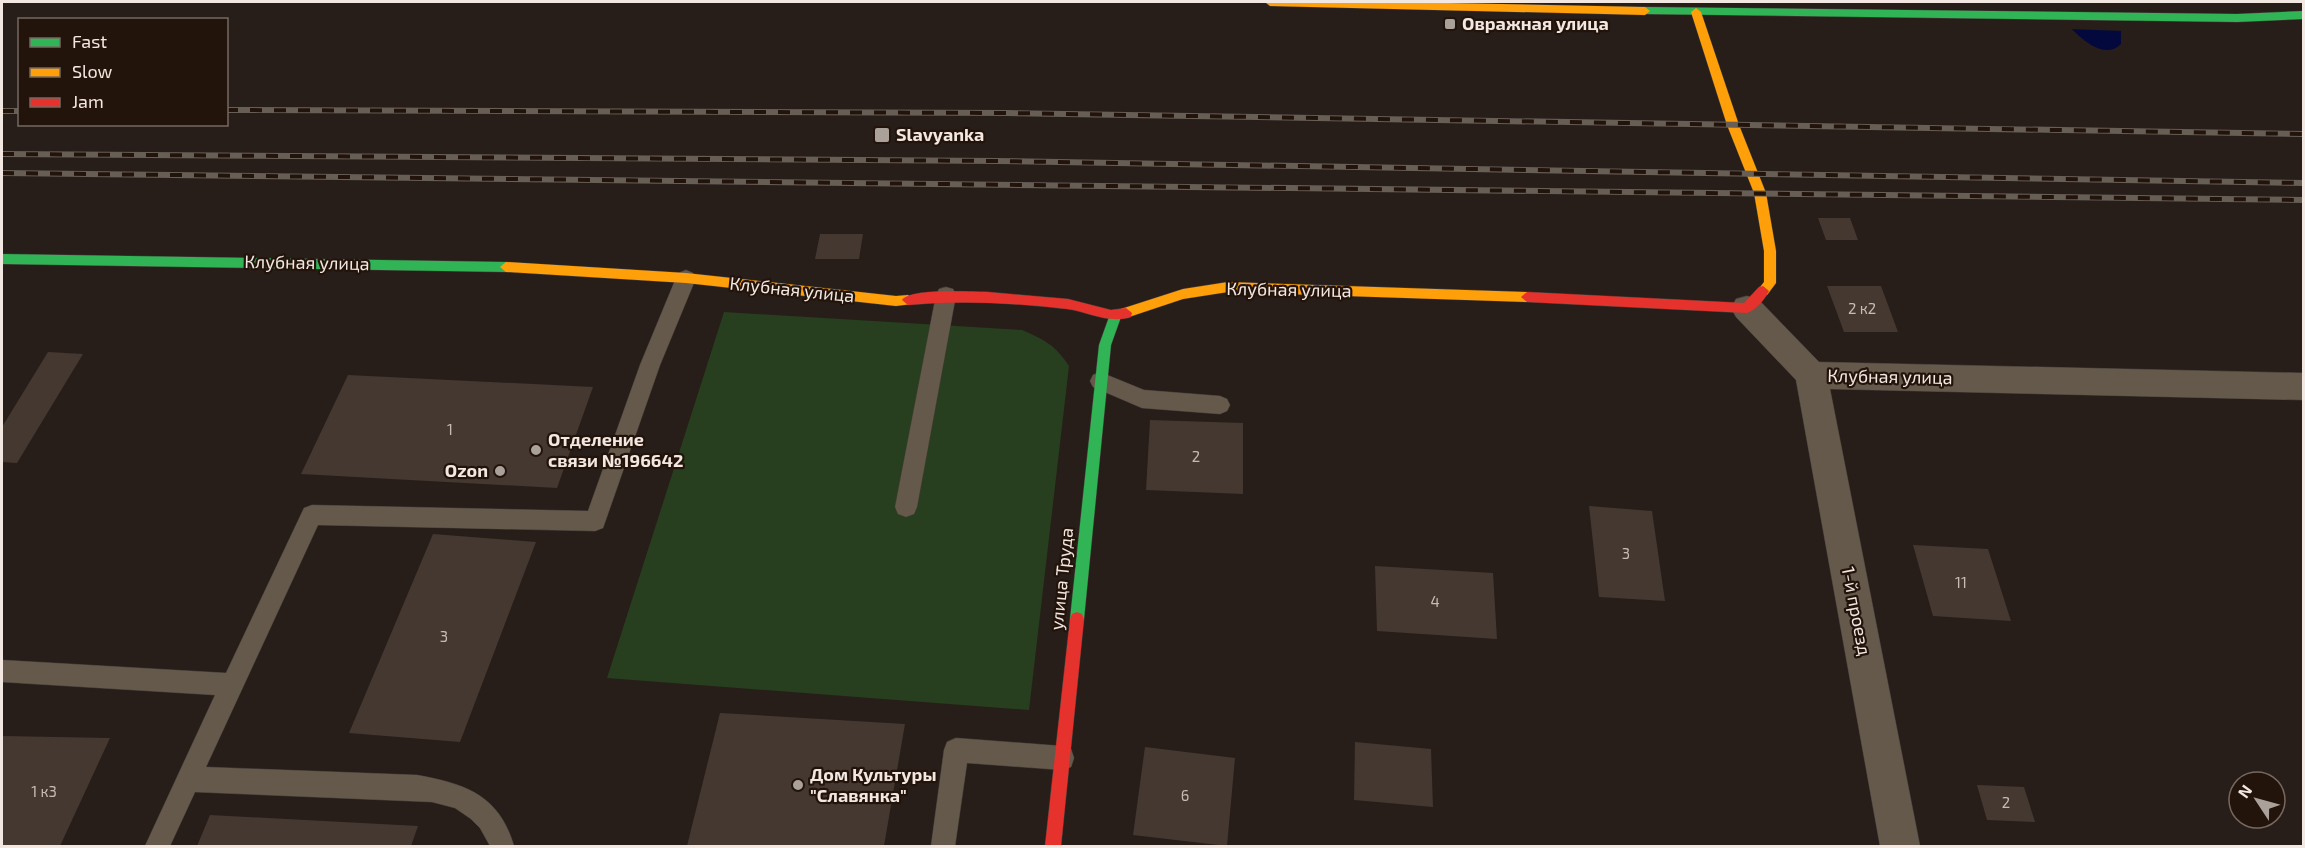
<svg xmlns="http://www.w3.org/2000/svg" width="2305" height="848" font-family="'Exo 2',sans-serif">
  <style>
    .green { fill: #273f1e }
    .water { fill: #04093d }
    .pier { fill: #271e1a }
    .building { fill: #453830 }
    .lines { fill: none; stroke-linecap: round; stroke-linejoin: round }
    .lane-casing { stroke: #433b37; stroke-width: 1 }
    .street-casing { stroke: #433b37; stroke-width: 1 }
    .fast-casing { stroke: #433b37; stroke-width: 1 }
    .slow-casing { stroke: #433b37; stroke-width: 1 }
    .jam-casing { stroke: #433b37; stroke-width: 1 }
    .lane { fill: #64594a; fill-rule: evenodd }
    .street { fill: #64594a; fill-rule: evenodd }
    .fast { fill: #30b455; fill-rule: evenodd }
    .slow { fill: #ff9f0a; fill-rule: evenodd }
    .jam { fill: #e5322d; fill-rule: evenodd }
    .rail-casing { stroke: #675e56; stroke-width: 6 }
    .rail { stroke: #23140b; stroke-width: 4; stroke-dasharray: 12; stroke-linecap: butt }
    .poi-dot { fill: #aba19b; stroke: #23140b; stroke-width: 2 }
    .labels { text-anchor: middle; stroke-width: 4.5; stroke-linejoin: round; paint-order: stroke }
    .number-label { font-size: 15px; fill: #c7bbb5 }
    .poi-label { font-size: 18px; font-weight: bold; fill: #f2e7e1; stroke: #23140b; text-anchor: start }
    .street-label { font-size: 18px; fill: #f2e7e1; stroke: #23140b }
  </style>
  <rect width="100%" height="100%" fill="#271e1a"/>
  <!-- green -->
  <path class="green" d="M724,312L1022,330C1045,340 1055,345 1069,366L1029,710L607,678Z"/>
  <!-- water -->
  <path class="water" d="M2048,2H2107L2121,23V44C2098,67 2063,19 2048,2Z"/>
  <!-- pier -->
  <path class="pier" d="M2045,2H2111L2124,21V31L2068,29Z"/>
  <!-- building -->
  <g class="building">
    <path d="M1818,218H1850L1858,240H1826Z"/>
    <path d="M820,234H863L859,259H815Z"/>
    <path d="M1827,286H1881L1898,332H1844Z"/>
    <path d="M48,352L83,354L17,463L2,462V427Z"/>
    <path d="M348,375L593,387L557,488L301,474Z"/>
    <path d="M1150,420L1243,423V494L1146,490Z"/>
    <path d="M1589,506L1652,511L1665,601L1599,597Z"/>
    <path d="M433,534L536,542L460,742L349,733Z"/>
    <path d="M1913,545L1988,549L2011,621L1933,616Z"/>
    <path d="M1375,566L1493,573L1497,639L1377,631Z"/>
    <path d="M720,713L905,724L884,846H687Z"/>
    <path d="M2,736L110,738L60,846H2Z"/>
    <path d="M1355,742L1431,749L1433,807L1354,800Z"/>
    <path d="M1145,747L1235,758L1227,846L1133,835Z"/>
    <path d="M1977,785L2024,787L2035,822L1987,820Z"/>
    <path d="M210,815L418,826L411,846H197Z"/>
  </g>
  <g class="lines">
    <defs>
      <g id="lane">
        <path d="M686,270L693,273L696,278L660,365L603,528L595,531L318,525L206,767L417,775C466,784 499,795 514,846H490L480,828L471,819L455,808L432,802L195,792L170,846H145L215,695L2,682V660L226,673L304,508L312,505L588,511L640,365L676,278L679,273Z"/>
        <path d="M946,287L953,289L956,295L917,507L914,514L906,517L898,514L895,507L936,295L939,289Z"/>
        <path d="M1100,372L1144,390L1220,396L1227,399L1230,405L1227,411L1220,414L1142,408L1093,387L1090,381L1093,375Z"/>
        <path d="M956,738L1062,746L1071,749L1074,758L1071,767L1062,770L967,763L955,846H931L944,750L947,742Z"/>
      </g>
      <path id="street" d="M1747,296L1758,299L1819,362L2304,373V400L1830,389L1920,846H1880L1796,380L1736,317L1731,308L1736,299Z"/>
      <g id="fast">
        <path d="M1645,7L2237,14L2304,11V19L2237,22L1641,14L1640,11Z"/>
        <path d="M2,254L506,262L512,267L506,272L2,264Z"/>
        <path d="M1115,312L1121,317L1111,345L1084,619L1082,624L1077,626L1072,624L1070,619L1099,345L1109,317Z"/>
      </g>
      <g id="slow">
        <path d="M1265,2H1400L1645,7L1650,11L1645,15L1270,6Z"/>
        <path d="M1696,8L1701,12L1739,125L1766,193L1776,251V283L1767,295L1763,296L1757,291L1764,282V251L1754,193L1727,125L1691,12Z"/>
        <path d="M506,262L686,273L896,296L908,295L914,300L912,304L896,306L686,283L506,272L500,267Z"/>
        <path d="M1228,282L1527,292L1533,297L1527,302L1228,292L1183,299L1126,318L1120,313L1121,309L1183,289Z"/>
      </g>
      <g id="jam">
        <path d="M1763,286L1769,291C1765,299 1756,310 1747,313L1527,302L1521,297L1527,292L1744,303L1759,287Z"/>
        <path d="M988,292L1068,299L1111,310L1126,308L1132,313L1131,317C1108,324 1089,312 1067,309C1014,303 961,300 908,305L902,300C910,288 972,292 988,292Z"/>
        <path d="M1077,612L1082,614L1084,619L1061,846H1045L1070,619L1072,614Z"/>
      </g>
    </defs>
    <!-- lane casing -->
    <use href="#lane" class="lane-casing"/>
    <!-- street casing -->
    <use href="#street" class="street-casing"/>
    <!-- fast casing -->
    <use href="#fast" class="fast-casing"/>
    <!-- slow casing -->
    <use href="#slow" class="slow-casing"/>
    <!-- jam casing -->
    <use href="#jam" class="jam-casing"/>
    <!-- lane -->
    <use href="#lane" class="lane"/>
    <!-- street -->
    <use href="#street" class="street"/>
    <!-- fast -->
    <use href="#fast" class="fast"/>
    <!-- slow -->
    <use href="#slow" class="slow"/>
    <!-- jam -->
    <use href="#jam" class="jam"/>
    <defs>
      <g id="rail">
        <path d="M226,110L1007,113L2304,134"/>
        <path d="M2,111H20"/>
        <path d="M2,154L996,161L2304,183"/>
        <path d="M2,173L2304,200"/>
      </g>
    </defs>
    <!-- rail casing -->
    <use href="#rail" class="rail-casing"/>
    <!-- rail -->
    <use href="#rail" class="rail"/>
  </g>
  <!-- markers -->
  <g class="poi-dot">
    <rect x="1444" y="18" width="12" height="12" rx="3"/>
    <rect x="874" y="127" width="16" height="16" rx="3"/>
    <circle cx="536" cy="450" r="6"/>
    <circle cx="500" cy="471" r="6"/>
    <circle cx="798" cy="785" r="6"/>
  </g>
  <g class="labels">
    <!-- number labels -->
    <g class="number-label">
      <text x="1862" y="314">2 к2</text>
      <text x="450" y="435">1</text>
      <text x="1196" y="462">2</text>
      <text x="1626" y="559">3</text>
      <text x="1961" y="588">11</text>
      <text x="1435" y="607">4</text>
      <text x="444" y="642">3</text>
      <text x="44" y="797">1 к3</text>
      <text x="1185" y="801">6</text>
      <text x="2006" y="808">2</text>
    </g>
    <!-- poi labels -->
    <g class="poi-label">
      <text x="1462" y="30">Овражная улица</text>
      <text x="896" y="141">Slavyanka</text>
      <text x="548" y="446">Отделение<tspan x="548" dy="21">связи №196642</tspan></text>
      <text x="488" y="477" text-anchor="end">Ozon</text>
      <text x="810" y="781">Дом Культуры<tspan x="810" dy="21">"Славянка"</tspan></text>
    </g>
    <!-- street labels -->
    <g class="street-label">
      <text transform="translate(307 263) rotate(1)" y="6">Клубная улица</text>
      <text transform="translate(792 290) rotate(6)" y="6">Клубная улица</text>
      <text transform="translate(1289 290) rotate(1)" y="6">Клубная улица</text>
      <text transform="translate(1890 377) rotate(1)" y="6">Клубная улица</text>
      <text transform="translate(1062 579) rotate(-84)" y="6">улица Труда</text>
      <text transform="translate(1856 611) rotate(79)" y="6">1-й проезд</text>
    </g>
  </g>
  <!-- border -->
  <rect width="2305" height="848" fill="none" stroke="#f2e7e1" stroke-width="6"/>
  <!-- legend -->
  <rect x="18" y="18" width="210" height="108" fill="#23140b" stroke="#766861" stroke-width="1.5"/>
  <rect x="30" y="38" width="30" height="9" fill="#30b455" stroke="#766861" stroke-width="1.5"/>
  <text x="72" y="48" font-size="18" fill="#f2e7e1">Fast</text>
  <rect x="30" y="68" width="30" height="9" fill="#ff9f0a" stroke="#766861" stroke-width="1.5"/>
  <text x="72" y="78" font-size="18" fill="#f2e7e1">Slow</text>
  <rect x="30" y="98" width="30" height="9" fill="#e5322d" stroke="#766861" stroke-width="1.5"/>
  <text x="72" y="108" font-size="18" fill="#f2e7e1">Jam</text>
  <!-- north arrow -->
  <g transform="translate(2257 800) rotate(306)"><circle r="28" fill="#23140b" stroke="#766861" stroke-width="1.5"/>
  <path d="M0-4.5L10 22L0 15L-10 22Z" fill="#aba19b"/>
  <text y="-9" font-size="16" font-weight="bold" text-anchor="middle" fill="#f2e7e1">N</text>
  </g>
</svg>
